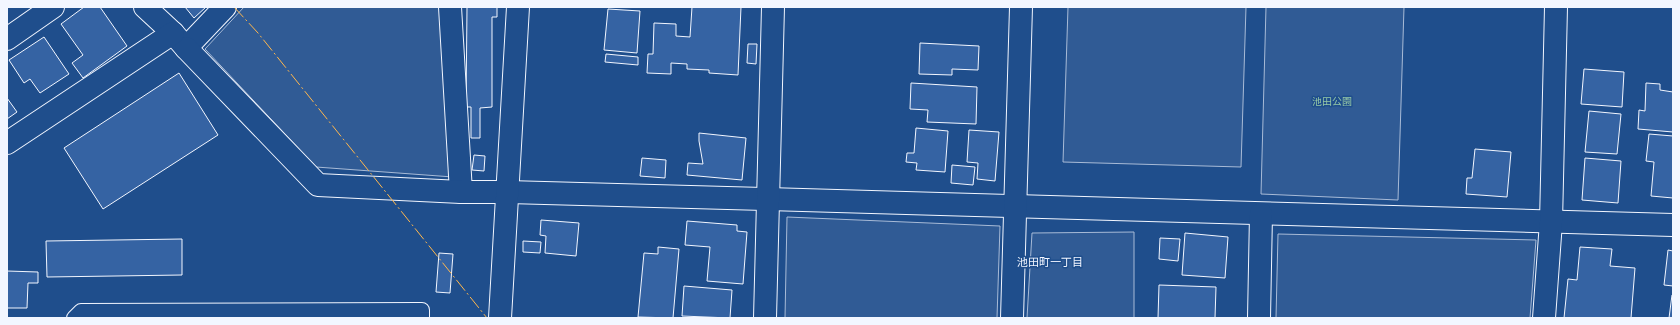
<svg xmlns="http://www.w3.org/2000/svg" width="1680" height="325" font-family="'PT Sans','Noto Sans JP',sans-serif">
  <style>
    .built { fill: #305b95; stroke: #a8bbd7 }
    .building { fill: #3563a3; stroke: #f2f6ff }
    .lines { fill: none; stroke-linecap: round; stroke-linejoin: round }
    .lane-casing { stroke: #f2f6ff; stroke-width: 16 }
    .street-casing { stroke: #f2f6ff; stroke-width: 24 }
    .lane { stroke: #1f4e8c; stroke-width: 14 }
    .street { stroke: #1f4e8c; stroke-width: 22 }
    .power { stroke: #ffb74d; stroke-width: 1; stroke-dasharray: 14 3 2 3; stroke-linecap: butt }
    .labels { text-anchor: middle; stroke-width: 3; stroke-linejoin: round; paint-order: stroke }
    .park-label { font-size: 10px; fill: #97c8a6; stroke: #1f4e8c }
    .neighbourhood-label { font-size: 11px; fill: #f2f6ff; stroke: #1f4e8c }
  </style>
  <rect width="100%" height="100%" fill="#1f4e8c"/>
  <!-- built -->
  <g class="built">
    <path d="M244,7H443L453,177L316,167L205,49Z"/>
    <path d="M1068,7H1246L1241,167L1063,162Z"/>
    <path d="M1266,7H1404L1398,200L1261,194Z"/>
    <path d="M787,217L1000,226L997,318H785Z"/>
    <path d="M1134,232V318H1027L1032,233Z"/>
    <path d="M1278,234L1536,240L1530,318H1276Z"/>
  </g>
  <!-- building -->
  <g class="building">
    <path d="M84,7H100L127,46L83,78L72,63L83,55L61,24Z"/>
    <path d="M185,7H206L194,18Z"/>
    <path d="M467,7H497V17H492V107L480,108V138H471V107H466Z"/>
    <path d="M692,7H741L738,75L709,73V70L687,69V64L671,63V74L647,73L648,54H653L654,23L676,24V36L690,37Z"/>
    <path d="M608,9L640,11L637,53L604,50Z"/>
    <path d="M44,37L69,74L40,93L30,79L24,83L9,60Z"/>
    <path d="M920,43L979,46L978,70L952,69V75L919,74Z"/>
    <path d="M748,44H757L756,64L747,63Z"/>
    <path d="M606,54L638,57V65L605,62Z"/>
    <path d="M1584,69L1624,72L1622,107L1581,104Z"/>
    <path d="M179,73L218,135L103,209L64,148Z"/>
    <path d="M911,83L977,87L976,124L927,122L928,110L910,109Z"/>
    <path d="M1646,83L1660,84V90L1673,92V132L1638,129L1639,110L1645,111Z"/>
    <path d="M7,98L17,112L7,119Z"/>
    <path d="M1589,111L1621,114L1617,154L1585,152Z"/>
    <path d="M916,128L948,131L945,172L916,170L917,163L906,162L907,153H914Z"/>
    <path d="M969,130L999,132L995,181L977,179L978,163L967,162Z"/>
    <path d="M699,133L746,138L742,180L687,175L688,163L703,164L699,141Z"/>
    <path d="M1649,134L1673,136V198L1651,196L1654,162L1646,161Z"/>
    <path d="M1475,149L1511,152L1507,197L1466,194L1467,178H1472Z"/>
    <path d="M474,155L485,156L484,171L472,170Z"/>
    <path d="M642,158L666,160L665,178L640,176Z"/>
    <path d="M1585,158L1621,161L1618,203L1582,200Z"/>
    <path d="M952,165L975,167L973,185L951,183Z"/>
    <path d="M541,220L579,223L576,256L545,253L546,236L540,235Z"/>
    <path d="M687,221L737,225V231L747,232L743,284L707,281L710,247L685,245Z"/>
    <path d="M1185,233L1228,237L1225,278L1182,275Z"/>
    <path d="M1160,238L1180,239L1178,261L1159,259Z"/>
    <path d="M182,239V275L47,277L46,241Z"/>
    <path d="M523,241L541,242L540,253L523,252Z"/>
    <path d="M658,247L679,249L673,318L638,317L644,253L658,254Z"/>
    <path d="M1580,247L1612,249L1610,266L1635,268L1631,318H1564L1568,279L1577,280Z"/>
    <path d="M1668,250L1673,251V286L1664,285Z"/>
    <path d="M439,253L453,254L450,293L436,292Z"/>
    <path d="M7,271L38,272V283H28L27,308H7Z"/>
    <path d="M1159,285L1216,287L1215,318H1158Z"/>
    <path d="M684,286L732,290L730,318L682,316Z"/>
    <path d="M1672,295H1673V318H1669Z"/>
  </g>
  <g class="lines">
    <defs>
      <path id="lane" d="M74,318L81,311L422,310V318"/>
      <g id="street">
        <path d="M145,7L173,33L186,48L225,7"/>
        <path d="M450,7L461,192"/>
        <path d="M7,39L53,7"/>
        <path d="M186,48L318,185L461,192H507L768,199L1673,225"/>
        <path d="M7,143L173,33"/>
        <path d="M500,318L518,7"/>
        <path d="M765,318L773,7"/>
        <path d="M1012,318L1021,7"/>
        <path d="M1259,318L1261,214"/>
        <path d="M1544,318L1551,222L1556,7"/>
      </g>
    </defs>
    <!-- lane casing -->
    <use href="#lane" class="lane-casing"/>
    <!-- street casing -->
    <use href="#street" class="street-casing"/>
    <!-- lane -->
    <use href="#lane" class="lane"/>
    <!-- street -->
    <use href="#street" class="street"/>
    <!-- power -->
    <path class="power" d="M234,7L258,33L487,318"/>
  </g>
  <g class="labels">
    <!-- park labels -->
    <g class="park-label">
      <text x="1332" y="105">池田公園</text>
    </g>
    <!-- neighbourhood labels -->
    <g class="neighbourhood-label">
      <text x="1050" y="266">池田町一丁目</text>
    </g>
  </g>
  <!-- border -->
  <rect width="1680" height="325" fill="none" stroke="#f2f6ff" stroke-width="16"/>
</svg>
